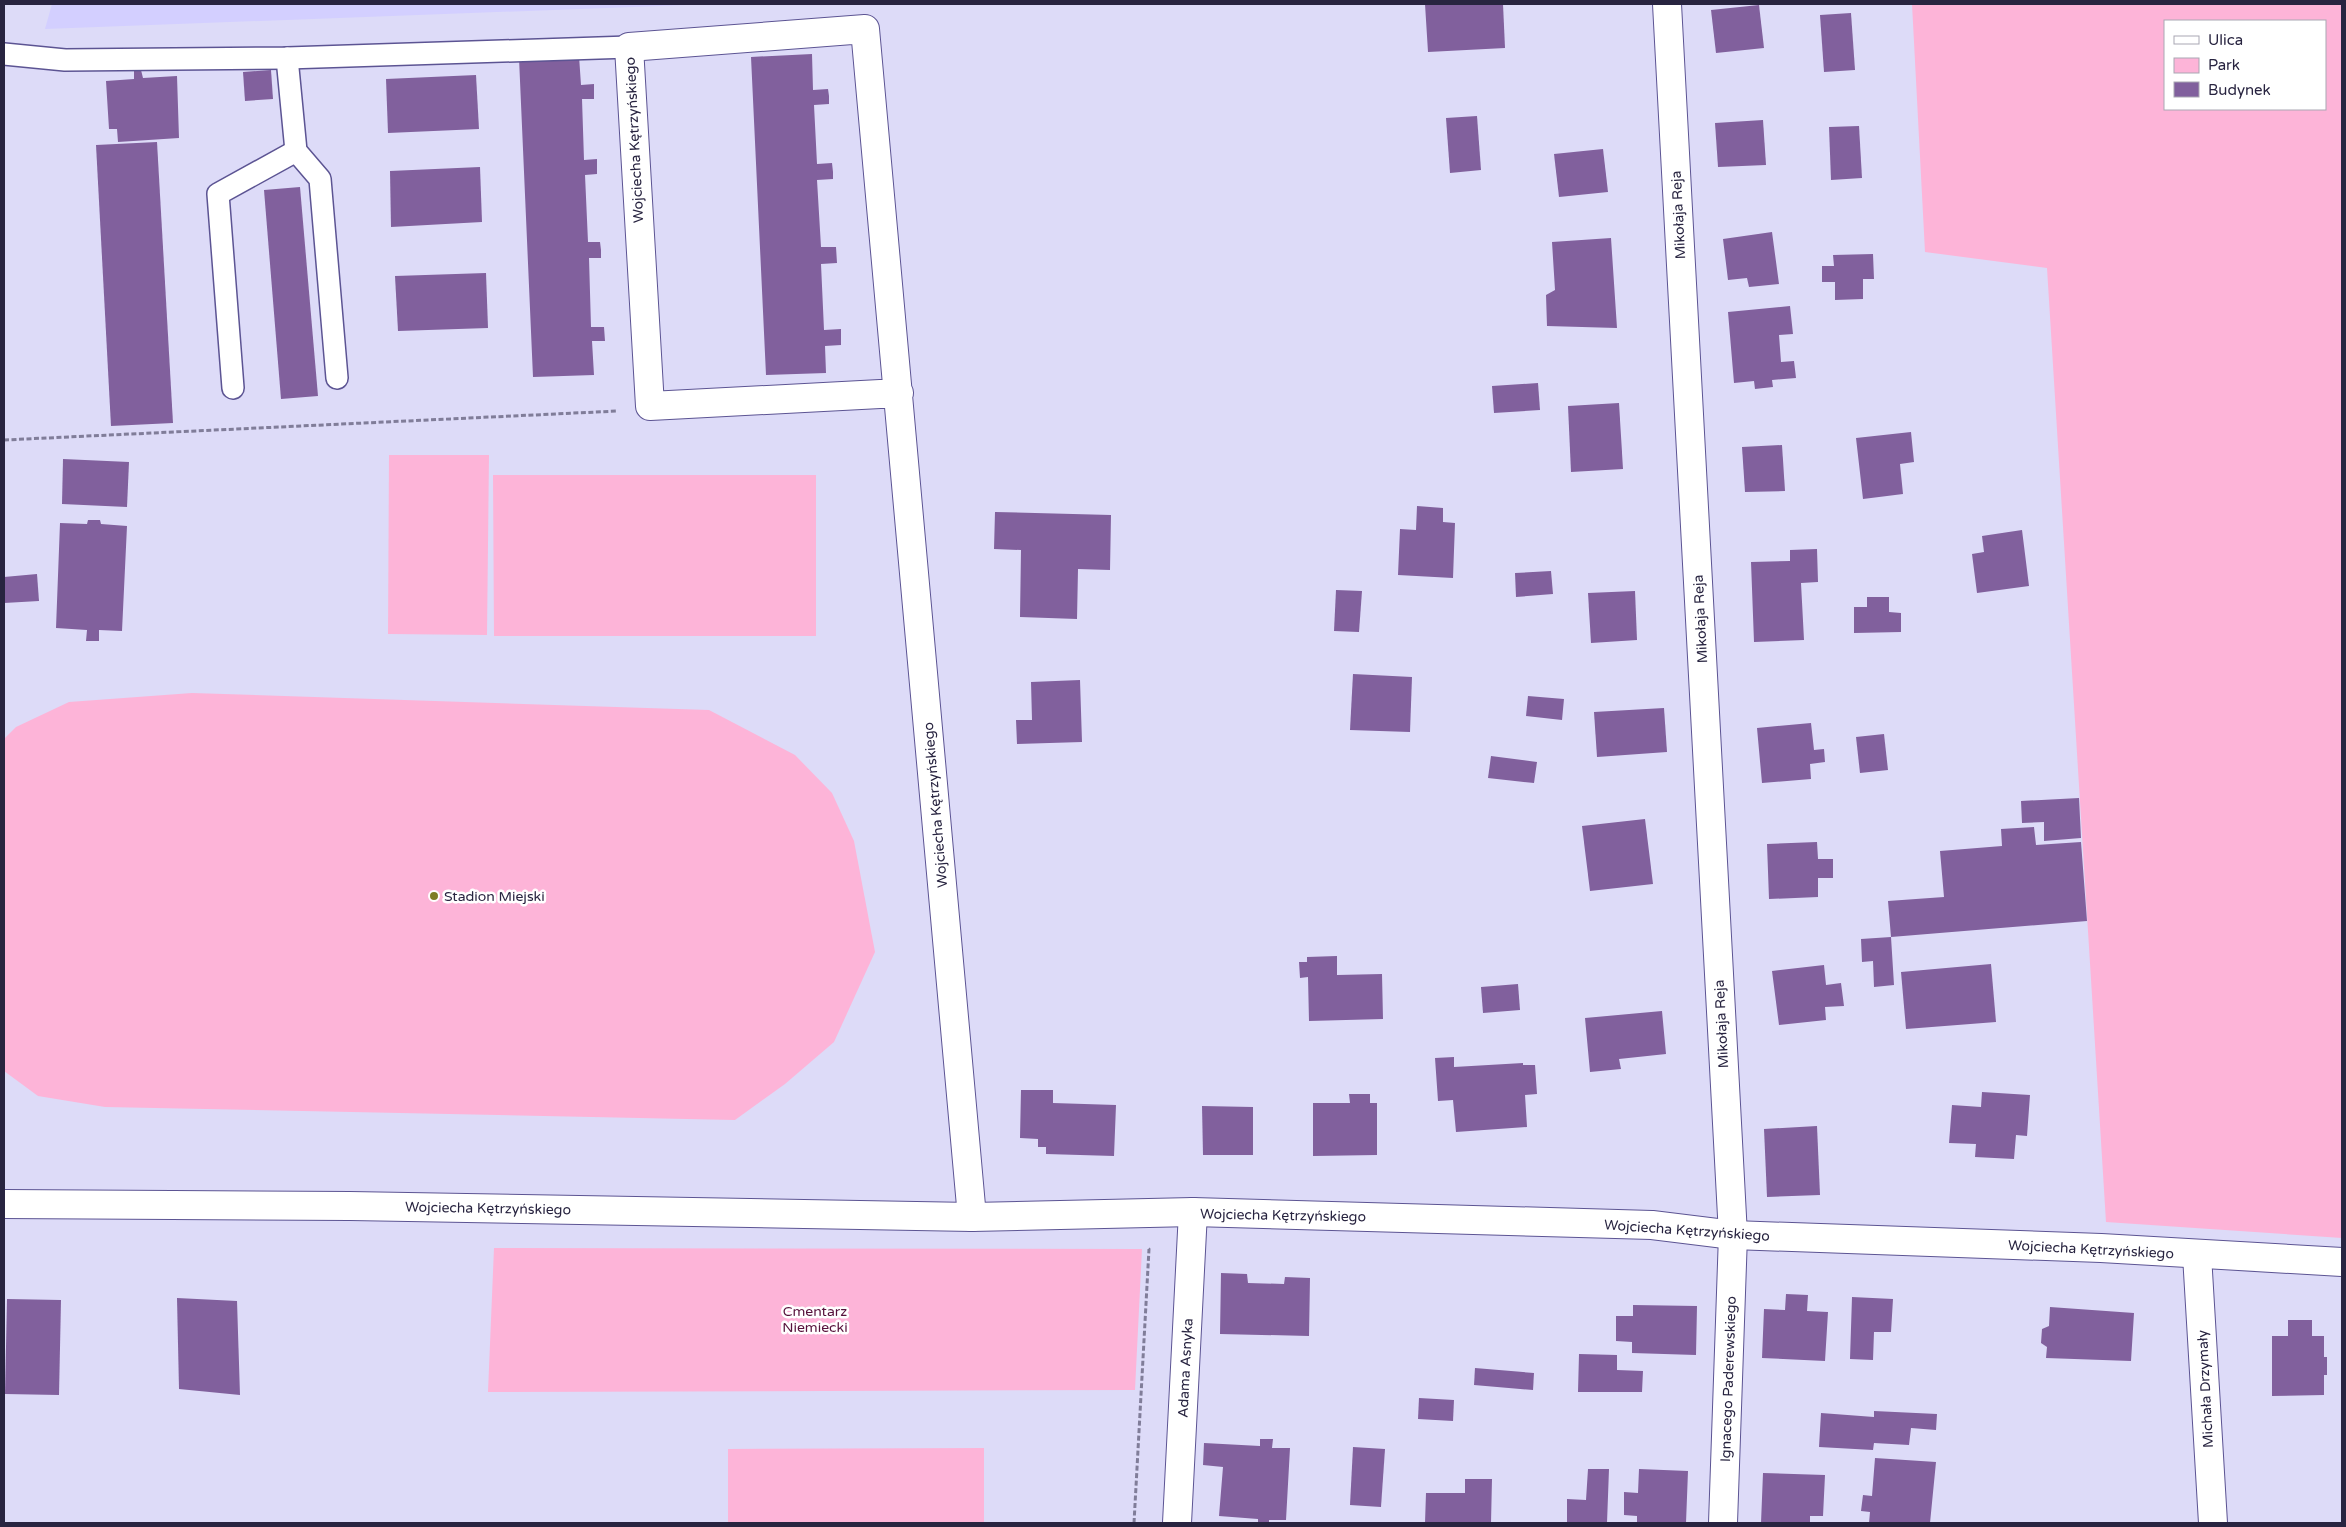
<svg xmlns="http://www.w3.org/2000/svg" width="2346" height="1527" font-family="'Varela Round',sans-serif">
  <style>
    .built { fill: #d3cfff }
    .green { fill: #fdb4d8; fill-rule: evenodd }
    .building { fill: #81609d }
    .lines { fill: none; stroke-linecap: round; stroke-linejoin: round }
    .lane-casing { stroke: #5c5493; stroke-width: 24 }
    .street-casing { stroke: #5c5493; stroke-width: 30 }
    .path { stroke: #807d99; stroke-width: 3; stroke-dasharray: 5 2.5; stroke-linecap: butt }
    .lane { stroke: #fff; stroke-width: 21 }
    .street { stroke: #fff; stroke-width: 28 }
    .poi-dot { fill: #7e7d24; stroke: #fff; stroke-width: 2 }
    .labels { text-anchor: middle; stroke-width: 5; stroke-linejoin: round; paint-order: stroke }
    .street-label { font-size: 14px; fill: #282440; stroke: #fff }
    .poi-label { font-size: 14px; fill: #282440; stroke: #fff; text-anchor: start }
    .park-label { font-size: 14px; fill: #56113b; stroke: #fff }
  </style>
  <rect width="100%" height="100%" fill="#dddbf8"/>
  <!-- built -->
  <path class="built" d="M52,4H712L45,29Z"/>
  <!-- green -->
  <g class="green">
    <path d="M1912,4H2342V1238L2106,1222L2047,268L1925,252ZM2165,21H2325V109H2165Z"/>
    <path d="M389,455H489L487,635L388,634Z"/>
    <path d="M493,475H816V636H494Z"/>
    <path d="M192,693L709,710L795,755L832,793L854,841L875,952L834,1042L785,1084L735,1120L105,1107L38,1096L4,1071V739L16,727L69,702Z"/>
    <path d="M494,1248L1142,1249L1135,1390L488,1392Z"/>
    <path d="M984,1448V1523H728V1449Z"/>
  </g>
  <!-- building -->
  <g class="building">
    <path d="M1425,4H1503L1505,48L1428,52Z"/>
    <path d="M1759,5L1764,48L1716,53L1711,10Z"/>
    <path d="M1851,13L1855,70L1824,72L1820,15Z"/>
    <path d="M812,54L813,90L828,89L829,96V104L814,105L817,164L832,163L833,172V179L817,180L821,247H836L837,263L821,264L824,330L841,329V345L825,346L826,373L766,375L751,57Z"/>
    <path d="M579,56L581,85L594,84V99H582L584,160L597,159V174L585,175L588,242H600L601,250V258H589L591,327H604L605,341H592L594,375L533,377L519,58Z"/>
    <path d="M134,70H141L143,78L177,76L179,138L118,142L117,129H109L106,81L134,79Z"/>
    <path d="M271,70L273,99L245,101L243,72Z"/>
    <path d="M476,75L479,129L388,133L386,79Z"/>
    <path d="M1477,116L1481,170L1450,173L1446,118Z"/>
    <path d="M1763,120L1766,165L1718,167L1715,123Z"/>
    <path d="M1859,126L1862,178L1831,180L1829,127Z"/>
    <path d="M157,142L173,423L111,426L96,145Z"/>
    <path d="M1603,149L1608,192L1559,197L1554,154Z"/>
    <path d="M480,167L482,222L391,227L390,171Z"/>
    <path d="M300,187L318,396L281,399L264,190Z"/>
    <path d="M1772,232L1779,284L1749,287L1747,278L1728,280L1723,239Z"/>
    <path d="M1611,238L1617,328L1547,326L1546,295L1555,290L1552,242Z"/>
    <path d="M1873,254L1874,279H1863V299L1835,300V282H1822V266H1834L1833,255Z"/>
    <path d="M486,273L488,328L398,331L395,276Z"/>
    <path d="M1790,306L1793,334L1779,335L1781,362L1794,361L1796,378L1772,380L1773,387L1755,389L1754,381L1734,383L1728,312Z"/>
    <path d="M1538,383L1540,410L1494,413L1492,386Z"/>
    <path d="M1619,403L1623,469L1571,472L1568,406Z"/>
    <path d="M1911,432L1914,462L1900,464L1903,494L1863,499L1856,438Z"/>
    <path d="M1782,445L1785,491L1745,492L1742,447Z"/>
    <path d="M63,459L129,462L127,507L62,504Z"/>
    <path d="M1417,506L1443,508V522L1455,523L1453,578L1398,575L1400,529L1416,530Z"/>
    <path d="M995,512L1111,515L1110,570L1078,569L1077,619L1020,617L1021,550L994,549Z"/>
    <path d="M88,520H100L101,524L127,526L122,631L99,630V641H86L87,630L56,628L60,523L87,524Z"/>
    <path d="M2022,530L2029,586L1977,593L1972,554L1984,552L1982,536Z"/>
    <path d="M1817,549L1818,582L1801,583L1804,640L1754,642L1751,562L1790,561V550Z"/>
    <path d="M1551,571L1553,594L1516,597L1515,573Z"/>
    <path d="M37,574L39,601L4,603V577Z"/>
    <path d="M1336,590L1362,591L1359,632L1334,631Z"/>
    <path d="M1635,591L1637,640L1591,643L1588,593Z"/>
    <path d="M1867,597H1889V612L1901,613V632L1854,633V607H1867Z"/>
    <path d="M1353,674L1412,677L1410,732L1350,730Z"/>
    <path d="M1080,680L1082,742L1017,744L1016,720H1032L1031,682Z"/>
    <path d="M1528,696L1564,699L1562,720L1526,716Z"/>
    <path d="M1664,708L1667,752L1597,757L1594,712Z"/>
    <path d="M1811,723L1814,750L1824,749L1825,762L1810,764L1811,779L1762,783L1757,728Z"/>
    <path d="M1884,734L1888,770L1860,773L1856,737Z"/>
    <path d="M1491,756L1537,762L1534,783L1488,778Z"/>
    <path d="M2079,798L2081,838L2044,841V822L2022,823L2021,801Z"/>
    <path d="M1645,819L1653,884L1590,891L1582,826Z"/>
    <path d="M2034,827L2036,845L2081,842L2087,921L1891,937L1888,901L1944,897L1940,851L2002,846L2001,829Z"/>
    <path d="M1817,842L1818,859H1833V878H1818V897L1769,899L1767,844Z"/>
    <path d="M1891,937L1894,985L1874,987L1873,961L1862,962L1861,939Z"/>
    <path d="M1337,956V975L1382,974L1383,1019L1309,1021L1308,977L1300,978L1299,962H1307V957Z"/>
    <path d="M1991,964L1996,1022L1906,1029L1901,972Z"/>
    <path d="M1824,965L1826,985L1841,983L1844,1006L1825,1007L1826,1020L1779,1025L1772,971Z"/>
    <path d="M1518,984L1520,1010L1483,1013L1481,987Z"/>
    <path d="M1662,1011L1666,1054L1619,1059L1621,1069L1590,1072L1585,1018Z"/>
    <path d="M1454,1057V1067L1523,1063V1065H1535L1537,1094L1525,1095L1527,1127L1456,1132L1453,1100L1438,1101L1435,1058Z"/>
    <path d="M1021,1090H1053V1103L1116,1105L1114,1156L1046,1154V1147H1038V1139L1020,1138Z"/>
    <path d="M1982,1092L2030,1095L2027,1136L2016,1135L2014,1159L1975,1157L1976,1144L1949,1143L1952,1105L1981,1107Z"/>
    <path d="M1349,1094H1370V1103H1377V1155L1313,1156V1103H1350Z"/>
    <path d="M1202,1106L1253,1107V1155H1203Z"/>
    <path d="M1817,1126L1820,1195L1767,1197L1764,1129Z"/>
    <path d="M1221,1273L1247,1274L1248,1283L1284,1284L1285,1277L1310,1278L1309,1336L1220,1334Z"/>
    <path d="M1786,1294L1808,1295L1807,1311L1828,1312L1825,1361L1762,1358L1764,1309L1785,1310Z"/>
    <path d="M1852,1297L1893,1299L1891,1332H1874L1873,1360L1850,1359Z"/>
    <path d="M177,1298L237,1301L240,1395L179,1389Z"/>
    <path d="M7,1299L61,1300L59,1395L5,1394Z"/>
    <path d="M1633,1305L1697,1306L1696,1355L1632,1353V1342L1616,1341V1316H1633Z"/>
    <path d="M2050,1307L2134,1313L2131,1361L2046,1358L2047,1347L2041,1343L2042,1329L2049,1326Z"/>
    <path d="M2288,1320H2312V1336H2324V1357H2327V1375H2324V1395L2272,1396V1336H2288Z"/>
    <path d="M1579,1354L1617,1355V1370L1643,1371L1642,1392H1578Z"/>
    <path d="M1475,1368L1534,1373L1533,1390L1474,1385Z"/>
    <path d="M1419,1398L1454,1400L1453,1421L1418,1419Z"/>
    <path d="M1874,1411L1937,1414L1936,1430L1911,1428L1909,1445L1874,1443L1873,1450L1819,1447L1821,1413L1874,1417Z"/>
    <path d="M1260,1439H1273L1272,1448H1290L1286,1520H1269V1523H1258V1519L1219,1516L1223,1467L1203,1465L1204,1443L1260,1446Z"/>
    <path d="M1353,1447L1385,1449L1381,1507L1350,1505Z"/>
    <path d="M1875,1458L1936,1462L1930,1523H1869L1870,1512L1861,1511L1863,1495L1872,1496Z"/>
    <path d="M1588,1469H1609L1607,1523H1567V1499L1586,1500Z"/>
    <path d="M1639,1469L1688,1471L1686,1523H1637V1516L1624,1515V1492L1638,1493Z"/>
    <path d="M1763,1473L1825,1475L1823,1516H1810V1523H1761Z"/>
    <path d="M1465,1479H1492L1491,1523H1425L1426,1493H1465Z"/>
  </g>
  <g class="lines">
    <defs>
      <g id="lane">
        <path d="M4,54L65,60L287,58L629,47"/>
        <path d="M287,58L296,151L320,179L337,378"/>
        <path d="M233,388L218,194L296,151"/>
      </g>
      <g id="street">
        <path d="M1667,4L1733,1235L1723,1523"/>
        <path d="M899,393L650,406L629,47L865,29L972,1217"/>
        <path d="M4,1204L350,1206L972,1217L1193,1212L1652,1225L1733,1235L2101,1248L2342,1262"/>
        <path d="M2197,1255L2213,1523"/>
        <path d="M1177,1523L1193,1212"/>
      </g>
    </defs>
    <!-- lane casing -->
    <use href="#lane" class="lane-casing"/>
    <!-- street casing -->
    <use href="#street" class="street-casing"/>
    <!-- path -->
    <g class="path">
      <path d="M4,440L618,411"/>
      <path d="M1134,1523L1149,1249L1148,1248"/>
    </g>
    <!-- lane -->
    <use href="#lane" class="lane"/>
    <!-- street -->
    <use href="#street" class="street"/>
  </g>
  <!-- markers -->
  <circle class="poi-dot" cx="434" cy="896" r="5"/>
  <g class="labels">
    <!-- street labels -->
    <g class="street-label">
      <text transform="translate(634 140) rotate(-93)" y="5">Wojciecha Kętrzyńskiego</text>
      <text transform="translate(1678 215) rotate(-93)" y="5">Mikołaja Reja</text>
      <text transform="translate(1700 619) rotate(-93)" y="5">Mikołaja Reja</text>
      <text transform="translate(935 805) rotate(-95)" y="5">Wojciecha Kętrzyńskiego</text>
      <text transform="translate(1721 1024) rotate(-93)" y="5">Mikołaja Reja</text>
      <text transform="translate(488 1208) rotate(1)" y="5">Wojciecha Kętrzyńskiego</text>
      <text transform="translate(1283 1215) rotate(1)" y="5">Wojciecha Kętrzyńskiego</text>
      <text transform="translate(1687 1230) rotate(4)" y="5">Wojciecha Kętrzyńskiego</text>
      <text transform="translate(2091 1249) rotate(3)" y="5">Wojciecha Kętrzyńskiego</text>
      <text transform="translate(1185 1368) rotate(-87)" y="5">Adama Asnyka</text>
      <text transform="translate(1728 1379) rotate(-88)" y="5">Ignacego Paderewskiego</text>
      <text transform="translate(2205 1389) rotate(-93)" y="5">Michała Drzymały</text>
    </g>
    <!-- poi labels -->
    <g class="poi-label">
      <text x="444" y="901">Stadion Miejski</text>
    </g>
    <!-- park labels -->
    <g class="park-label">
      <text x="815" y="1316">Cmentarz<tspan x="815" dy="16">Niemiecki</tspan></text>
    </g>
  </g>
  <!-- border -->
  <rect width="2346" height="1527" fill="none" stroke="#282440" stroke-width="10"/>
  <!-- legend -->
  <rect x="2164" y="20" width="162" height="90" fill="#ffffff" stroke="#a9a7b3"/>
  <rect x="2174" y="36" width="25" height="8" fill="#ffffff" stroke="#a9a7b3"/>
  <text x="2208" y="45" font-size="15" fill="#282440">Ulica</text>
  <rect x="2174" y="58" width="25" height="15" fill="#fdb4d8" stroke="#a9a7b3"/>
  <text x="2208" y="70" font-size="15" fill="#282440">Park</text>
  <rect x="2174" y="82" width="25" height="15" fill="#81609d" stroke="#a9a7b3"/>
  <text x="2208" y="95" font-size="15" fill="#282440">Budynek</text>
</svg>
